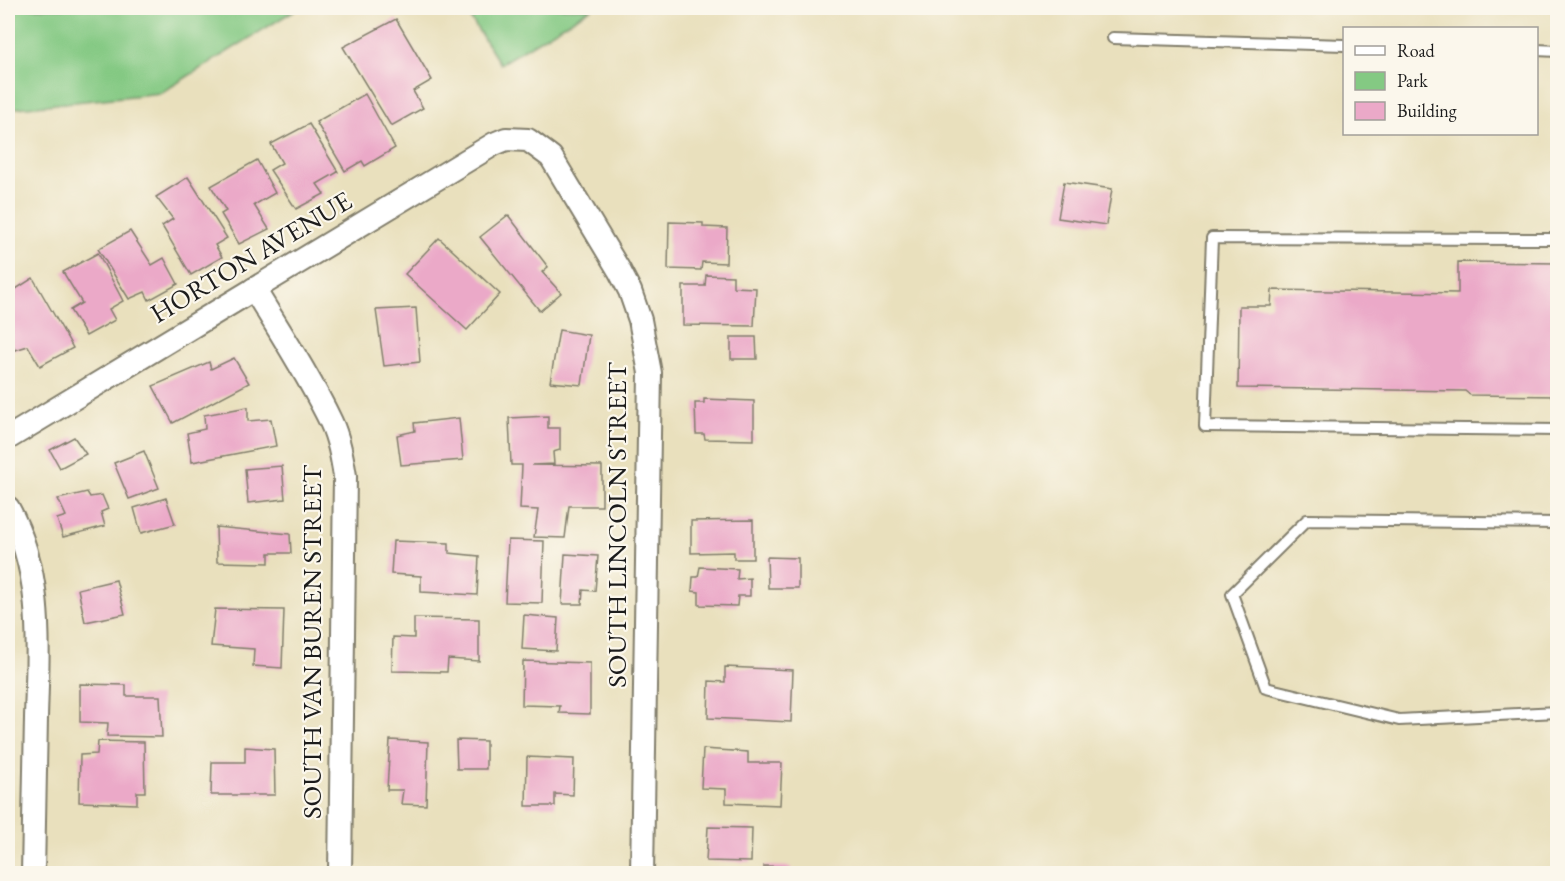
<svg xmlns="http://www.w3.org/2000/svg" width="1565" height="881" font-family="'EB Garamond',serif">
  <style>
    .green { fill: #84c983; stroke: #507250; stroke-width: 1.5 }
    .building { fill: #eba9c8 }
    .lines { fill: none; stroke-linecap: round; stroke-linejoin: round }
    .service-casing { stroke: #827e6c; stroke-width: 14 }
    .minor-casing { stroke: #827e6c; stroke-width: 26 }
    .service { stroke: #fff; stroke-width: 10 }
    .minor { stroke: #fff; stroke-width: 22 }
    .labels { text-anchor: middle; stroke-width: 4.5; stroke-linejoin: round; paint-order: stroke }
    .street-label { font-size: 27px; fill: #1c1c1c; stroke: #fbf7ec }
  </style>
  <rect width="100%" height="100%" fill="#fbf7ec"/>
  <filter id="ink" filterUnits="userSpaceOnUse"><feTurbulence type="fractalNoise" baseFrequency=".0167" numOctaves="2"/><feDisplacementMap in="SourceGraphic" scale="12" xChannelSelector="R" yChannelSelector="G"/><feConvolveMatrix kernelMatrix="1 2 1 2 8 2 1 2 1" color-interpolation-filters="sRGB"/></filter>
  <filter id="wash" filterUnits="userSpaceOnUse"><feTurbulence type="fractalNoise" baseFrequency=".008" numOctaves="4" result="noise"/><feDisplacementMap in="SourceGraphic" scale="24" xChannelSelector="R" yChannelSelector="G"/><feGaussianBlur stdDeviation="1.35" result="paint"/><feColorMatrix in="noise" values="0 0 0 0 0 0 0 0 0 0 0 0 0 0 0 0 0 1.4 0 .05"/><feComposite in="paint" operator="in"/></filter>
  <g filter="url(#wash)">
    <rect width="100%" height="100%" fill="#e9e0bd"/>
    <!-- green -->
    <g class="green">
      <path d="M8,8H298L161,93L8,109Z"/>
      <path d="M464,8H592L500,64Z"/>
    </g>
    <g id="blocks">
      <!-- building -->
      <g class="building">
        <path d="M396,19L432,80L413,91L423,108L391,126L343,47Z"/>
        <path d="M365,94L395,148L365,166L362,161L345,171L316,122Z"/>
        <path d="M309,124L338,172L317,184L324,194L296,209L270,170L282,163L271,144Z"/>
        <path d="M257,160L275,193L254,205L269,229L239,244L221,214L226,211L211,186Z"/>
        <path d="M188,177L227,238L215,245L222,257L191,275L162,226L173,219L156,197Z"/>
        <path d="M1064,182L1112,189L1106,225L1058,218Z"/>
        <path d="M508,215L548,267L542,272L561,293L540,311L480,237Z"/>
        <path d="M669,222L703,223V227L727,228L726,263L702,262L701,270L668,269Z"/>
        <path d="M130,231L152,265L164,258L178,284L149,300L145,292L129,299L98,249Z"/>
        <path d="M439,238L500,294L467,330L405,274Z"/>
        <path d="M98,253L123,301L109,309L115,320L86,336L70,310L82,303L63,272Z"/>
        <path d="M1458,262L1558,263V396L1470,395L1465,391L1238,388L1239,306H1271L1272,290L1458,293Z"/>
        <path d="M706,275L733,276V287L756,288L754,326L683,325V286H705Z"/>
        <path d="M33,278L73,348L40,366L28,346L15,350L8,336V294Z"/>
        <path d="M416,308L420,362L384,366L376,310Z"/>
        <path d="M559,330L589,335L582,385L550,382Z"/>
        <path d="M731,337H756L757,359H731Z"/>
        <path d="M234,358L249,383L173,423L153,386L209,362L211,369Z"/>
        <path d="M704,399L754,401V440L705,439L704,434H696L695,403H704Z"/>
        <path d="M248,407V421L271,419L276,446L192,462L187,433L205,429L204,415Z"/>
        <path d="M548,416V428H560V450L553,452L554,464L532,465L602,466V506H569L565,538L534,537L538,510L520,509L522,465H511L509,418Z"/>
        <path d="M459,418L463,460L401,465L397,435L415,431L414,423Z"/>
        <path d="M74,437L86,454L60,468L50,450Z"/>
        <path d="M144,451L159,488L129,499L114,463Z"/>
        <path d="M282,466L285,499L248,503L245,469Z"/>
        <path d="M87,492L90,497L102,495L108,509L101,512L105,526L63,537L57,519L66,516L58,499Z"/>
        <path d="M166,498L175,524L141,533L134,508Z"/>
        <path d="M753,520V559H734V552L691,553V521Z"/>
        <path d="M216,527L290,534L291,553H269V563L217,562Z"/>
        <path d="M508,540L544,541L542,603L505,602Z"/>
        <path d="M393,541L449,543V553L479,556L477,595L421,592V576L391,574Z"/>
        <path d="M565,554L598,556L595,591L583,590L582,604H562Z"/>
        <path d="M767,557L798,558V588H768Z"/>
        <path d="M700,567L738,569L737,579L750,578V596H738L737,606L699,605V592L692,591L693,577H698Z"/>
        <path d="M116,580L125,614L85,622L78,589Z"/>
        <path d="M215,609L284,610L282,668L253,666L254,649L211,646Z"/>
        <path d="M524,615L558,618L556,651L522,649Z"/>
        <path d="M414,618L479,619V661L448,659L447,672L392,671L393,637L414,638Z"/>
        <path d="M523,661L590,663V714L559,713L560,706L522,705Z"/>
        <path d="M725,667L793,670L791,722L708,718L709,681L725,682Z"/>
        <path d="M80,684L126,685V696H160L162,737L107,736L108,723L80,722Z"/>
        <path d="M390,740L428,742L426,805L401,804L403,790H387Z"/>
        <path d="M456,740L486,741V769H457Z"/>
        <path d="M98,741L144,742L145,792H137V804L79,802L80,755L97,754Z"/>
        <path d="M245,747L274,749L275,795H211L212,762H245Z"/>
        <path d="M703,749L748,752V763H782L780,805L726,803V789L701,788Z"/>
        <path d="M527,757L574,759L573,795L555,794V806H526Z"/>
        <path d="M708,827L752,828L751,862L706,861Z"/>
        <path d="M764,866L791,867V874H764Z"/>
      </g>
    </g>
  </g>
  <g filter="url(#ink)">
    <use href="#blocks" fill-opacity="0" stroke="#827e6c" stroke-width="1.5"/>
    <g class="lines">
      <defs>
        <g id="service">
          <path d="M1113,38L1344,45"/>
          <path d="M1536,50L1558,51"/>
          <path d="M1558,239L1212,238L1205,426L1558,430"/>
          <path d="M1558,523L1307,520L1232,594L1266,688L1399,720L1558,712"/>
        </g>
        <g id="minor">
          <path d="M254,289C280,332 309,376 331,422C339,439 342,458 345,476L340,874"/>
          <path d="M8,438L494,144L506,139L528,140L551,157L619,270L630,291L640,320L650,373L642,874"/>
          <path d="M8,508C44,573 38,646 36,718C35,770 34,822 33,874"/>
        </g>
      </defs>
      <!-- service casing -->
      <use href="#service" class="service-casing"/>
      <!-- minor casing -->
      <use href="#minor" class="minor-casing"/>
      <!-- service -->
      <use href="#service" class="service"/>
      <!-- minor -->
      <use href="#minor" class="minor"/>
    </g>
  </g>
  <g class="labels">
    <!-- street labels -->
    <g class="street-label">
      <text transform="translate(251 257) rotate(-31)" y="9">HORTON AVENUE</text>
      <text transform="translate(617 525) rotate(-90)" y="9">SOUTH LINCOLN STREET</text>
      <text transform="translate(312 642) rotate(-90)" y="9">SOUTH VAN BUREN STREET</text>
    </g>
  </g>
  <!-- margin -->
  <rect width="1565" height="881" fill="none" stroke="#fbf7ec" stroke-width="30"/>
  <!-- legend -->
  <rect x="1343" y="27" width="195" height="108" fill="#fbf7ec" stroke="#a29f99" stroke-width="1.5"/>
  <rect x="1355" y="46" width="30" height="9" fill="#ffffff" stroke="#a29f99" stroke-width="1.5"/>
  <text x="1397" y="57" font-size="18" fill="#1c1c1c">Road</text>
  <rect x="1355" y="72" width="30" height="18" fill="#84c983" stroke="#a29f99" stroke-width="1.5"/>
  <text x="1397" y="87" font-size="18" fill="#1c1c1c">Park</text>
  <rect x="1355" y="102" width="30" height="18" fill="#eba9c8" stroke="#a29f99" stroke-width="1.5"/>
  <text x="1397" y="117" font-size="18" fill="#1c1c1c">Building</text>
</svg>
